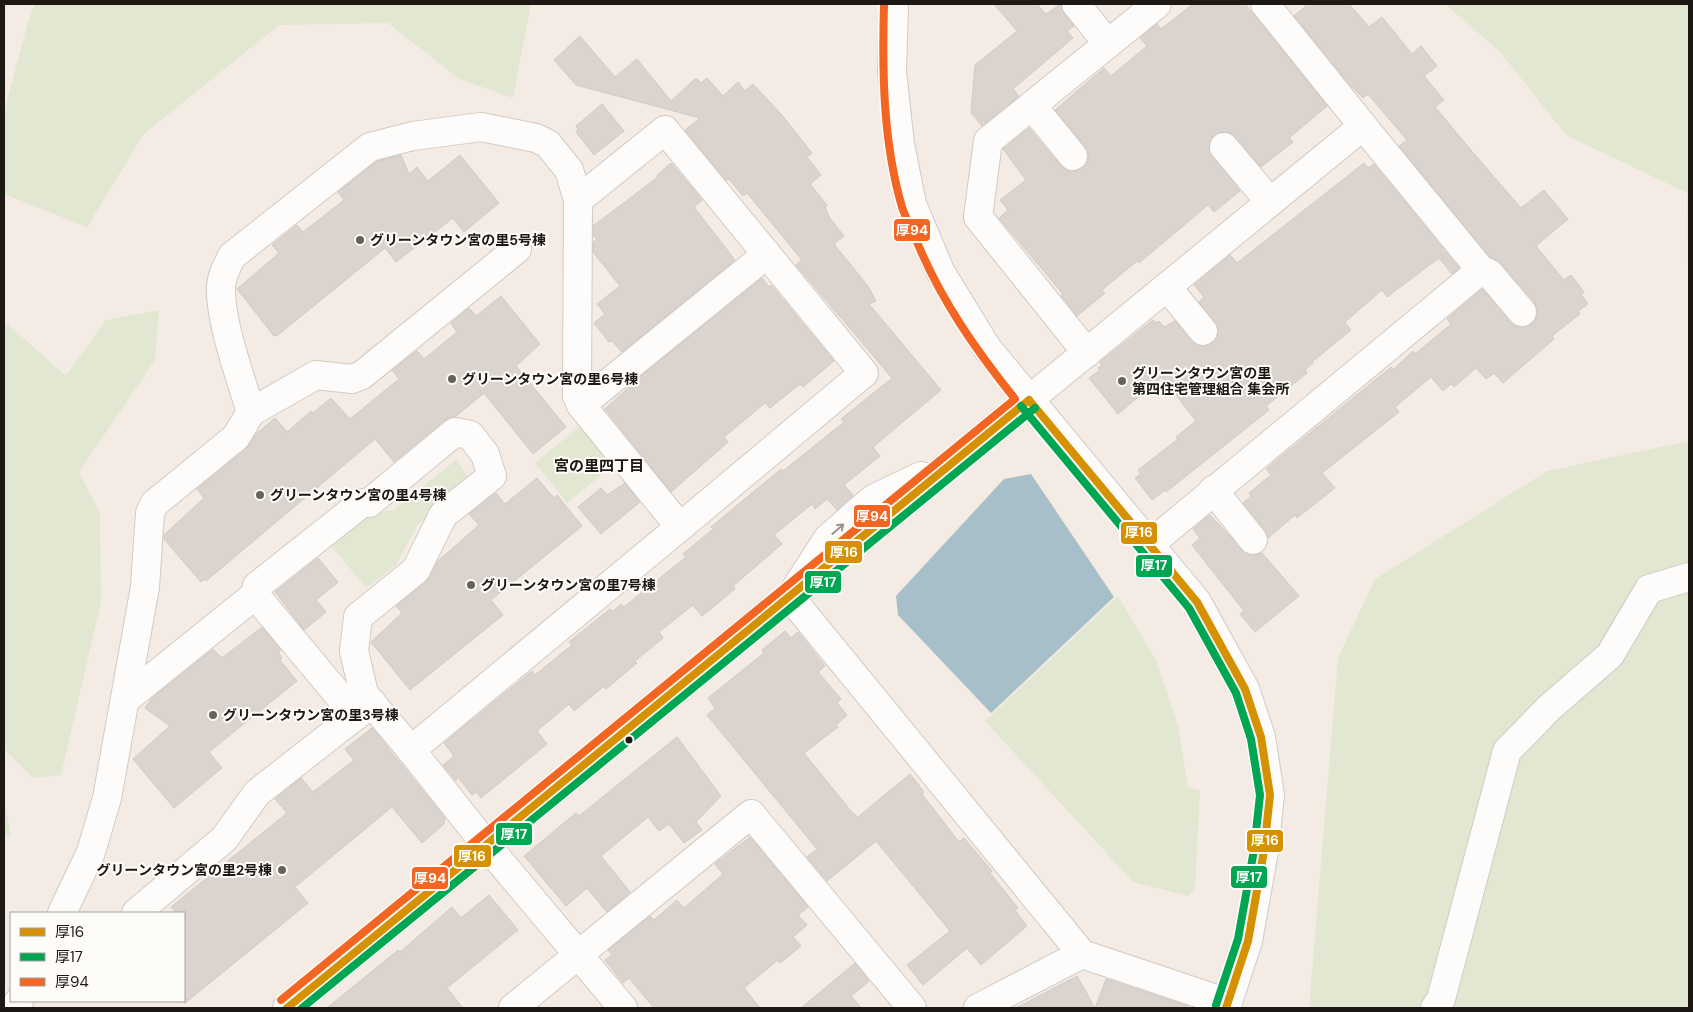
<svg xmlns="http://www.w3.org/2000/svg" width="1693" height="1012" font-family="'DM Sans','Noto Sans JP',sans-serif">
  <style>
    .green { fill: #e2e7d2 }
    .water { fill: #a6bfc8 }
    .building { fill: #dbd4ce; stroke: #d1c9c4 }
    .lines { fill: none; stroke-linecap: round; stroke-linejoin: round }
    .minor-casing { stroke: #d1cac4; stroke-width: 30 }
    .minor { stroke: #fdfcfb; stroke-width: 28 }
    .bus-1-casing { stroke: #fefcf9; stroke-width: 11 }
    .bus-2-casing { stroke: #fefcf9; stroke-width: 11 }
    .bus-3-casing { stroke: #fefcf9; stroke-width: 11 }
    .bus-1 { stroke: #d69103; stroke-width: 8 }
    .bus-2 { stroke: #00a651; stroke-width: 8 }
    .bus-3 { stroke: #f26522; stroke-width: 8 }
    .oneway { stroke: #989593 }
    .poi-dot { fill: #68625c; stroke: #fefcf9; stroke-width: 2 }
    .bus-dot { fill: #1d1813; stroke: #fefcf9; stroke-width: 2 }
    .labels { text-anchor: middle; stroke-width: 4; stroke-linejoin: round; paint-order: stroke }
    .poi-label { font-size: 14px; font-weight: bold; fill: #1d1813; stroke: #fefcf9; text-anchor: start }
    .neighbourhood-label { font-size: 15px; font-weight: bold; fill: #1d1813; stroke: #fefcf9 }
    .line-badge { stroke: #fefcf9; stroke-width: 2 }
    .badge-label { font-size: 14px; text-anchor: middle; font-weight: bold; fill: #fff }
  </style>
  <rect width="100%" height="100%" fill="#f4ece4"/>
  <!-- green -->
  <g class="green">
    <path d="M35,4H531L513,98L459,79L388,23L279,25L143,135L87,227L4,194V112L28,22Z"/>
    <path d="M1445,4H1689V338L1687,193L1566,135L1500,52Z"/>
    <path d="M159,310L155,360L79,472L100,513L101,602L61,775L33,778L4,749V321L66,376L106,320Z"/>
    <path d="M580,426L612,466L567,503L535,463Z"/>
    <path d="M1689,441V1008H1309L1338,658L1375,579L1547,471Z"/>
    <path d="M456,460L471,481L418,524L396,565L366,588L329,543L364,515L393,510Z"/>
    <path d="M1118,596L1156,660L1178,725L1188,787L1200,790L1195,888L1188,896L1133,882L985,721Z"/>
    <path d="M4,798L5,799L11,837L4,836Z"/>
  </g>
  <!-- water -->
  <path class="water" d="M1031,474L1114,597L991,713L898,615L896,596L1004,479Z"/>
  <!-- building -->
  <g class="building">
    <path d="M994,4H1037L1046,14L1061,4L1064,13L1074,26L1067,31L1073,38L1013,89L1019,96L982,126L971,113L975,65L1017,31Z"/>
    <path d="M1193,4H1245L1327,106L1289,138L1293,142L1261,167L1230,133L1222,132L1214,135L1210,141L1209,150L1240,191L1214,212L1208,205L1139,263L1137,261L1102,290L1105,293L1077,316L1061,295L1063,294L999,218L1008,210L1000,200L1026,180L1003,149L1029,128L1061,166L1068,171H1075L1082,168L1088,161V154L1085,147L1055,110L1104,68L1111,76L1147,46L1140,38L1157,24L1161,29Z"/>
    <path d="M1308,4H1349L1369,27L1382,17L1412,54L1421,46L1437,66L1424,76L1444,100L1435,107L1470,149L1521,208L1544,190L1568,219L1536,246L1564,280L1571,275L1584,292L1581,294L1588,304L1578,311L1580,314L1552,336L1554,339L1503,383L1494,373L1486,379L1476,368L1454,387L1451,384L1443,391L1431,377L1395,407L1399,412L1322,473L1335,488L1297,518L1295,515L1268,538L1265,530L1243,503L1251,496L1249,493L1271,475L1266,469L1391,367L1393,370L1413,351L1415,354L1451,324L1447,319L1482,289L1516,326L1524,327L1532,324L1536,318L1537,310L1534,302L1501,263L1490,257L1399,146L1407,140L1368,94L1363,98L1351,86L1294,16Z"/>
    <path d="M580,36L615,77L637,59L671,101L696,78L701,83L707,78L723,96L738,82L745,91L753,84L782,115L812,153L807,157L821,175L810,184L827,205L825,207L829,217L844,236L834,244L868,286L876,301L869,304L941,390L873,447L880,456L844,485L853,495L837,510L827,499L815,509L812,504L774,535L782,544L733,586L735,589L702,616L693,605L659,632L663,638L635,661L637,663L606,689L604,686L574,711L569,704L537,731L547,744L481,798L476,792L472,795L457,776L456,781L443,765L454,756L444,743L532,671L535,675L572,645L569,642L610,609L612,612L621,604L624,607L686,557L683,554L713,529L711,527L781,469L783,471L844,422L841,419L892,378L796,265L802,260L747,193L743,196L729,179L726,180L685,130L700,118L576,85L554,60Z"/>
    <path d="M602,104L624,131L594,155L576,132L578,130L576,126Z"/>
    <path d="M401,155L409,174L417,167L428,181L460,155L499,203L464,232L453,218L396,262L385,248L278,335L274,336L237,289L279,253L272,245L297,225L303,232L344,200L338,192L377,161Z"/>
    <path d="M671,163L702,200L694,207L735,260L622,352L612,341L609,342L594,323L605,314L597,304L620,286L593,252V242L597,240L593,235V226L658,177L657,175Z"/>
    <path d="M1364,163L1368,168L1374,164L1459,268L1452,274L1439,258L1387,297L1382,290L1345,322L1351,330L1312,362L1313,363L1305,370L1307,373L1266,406L1269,410L1166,492L1165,490L1152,500L1135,478L1141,474L1138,470L1178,439L1176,437L1196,421L1162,377L1118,414L1089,378L1100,370L1098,368L1102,365L1100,362L1153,320L1156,323L1159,321L1164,327L1175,321L1197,345L1205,346L1212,343L1217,337L1218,328L1199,302L1204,297L1194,285L1230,255L1237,263Z"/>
    <path d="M762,278L769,287L771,285L834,361L803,387L800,384L770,408L765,403L724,437L728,442L671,492L605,409L641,376Z"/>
    <path d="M501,296L540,344L516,366L566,427L533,454L484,393L455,417L445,420L394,462L375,439L206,581L204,579L201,582L164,539V535L204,498L197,489L246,449L255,435L275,418L287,432L311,411L313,413L331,398L350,419L399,379L392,370L417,351L424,359L457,332L451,323L469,308L476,316Z"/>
    <path d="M537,478L554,498L557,495L582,526L491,600L503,615L410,690L371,642L402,613L396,606L426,582L437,562L479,525L469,514L496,493L505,504Z"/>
    <path d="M625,483L640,502L601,534L578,507L601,488L607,495Z"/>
    <path d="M1210,515L1247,554L1255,555L1262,553L1299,596L1255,632L1240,614L1244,611L1192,545L1200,538L1193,529Z"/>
    <path d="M318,558L338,582L316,600L326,612L304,630L275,592Z"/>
    <path d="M262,627L281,650L278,652L282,658L280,660L297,681L209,752L222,768L174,808L133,759L170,726L145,708L152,698L213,649L222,658Z"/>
    <path d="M785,631L791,638L798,632L825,666L818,672L841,699L837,703L847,715L836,725L838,727L804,753L851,811L858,817L910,774L924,792L922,794L959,842L964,838L992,871L990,873L1018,908L1015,910L1027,926L981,965L967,948L923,985L907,965L950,931L876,841L827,881L807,857L817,849L707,715L715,708L708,698L764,653L762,650Z"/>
    <path d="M372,728L445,818L444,824L422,843L392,807L295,887L308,903L184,1004V913H176L171,907L287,813L275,799L301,778L313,792L354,760L345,749Z"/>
    <path d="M677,737L721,796L696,822L702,830L684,843L669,824L659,831L648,817L601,856L630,892L607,912L587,888L566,906L524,856L576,813L579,816Z"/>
    <path d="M750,837L808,907L798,915L807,925L793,937L801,946L780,963L778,960L744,988L760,1008H654L629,978L623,983L605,960L612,955L608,950L650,916L654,920L677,900L684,908L723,874L715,864Z"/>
    <path d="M489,895L518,930L447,988L463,1008H327L398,950L400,952L452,907L461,918Z"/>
    <path d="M855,963L869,981L851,996L861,1008H801Z"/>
    <path d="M1077,976L1095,1008H1016Z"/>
    <path d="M1106,979L1188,1006V1008H1095Z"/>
  </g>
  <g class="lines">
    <defs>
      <g id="minor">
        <path d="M894,4L892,72L900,144L912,204L940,271L987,348L1197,602L1245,689L1261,737L1270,795L1264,851L1248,941L1226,1008"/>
        <path d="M1076,4L1108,44"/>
        <path d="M1032,106L1073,156"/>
        <path d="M1224,147L1270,202"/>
        <path d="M578,200L665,130L864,373L680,527"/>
        <path d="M1481,270L1489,273L1522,312"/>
        <path d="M1167,287L1203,331"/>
        <path d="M1087,353L978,217L988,141L1157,4"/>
        <path d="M581,405L767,254"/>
        <path d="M251,412C241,380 220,321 221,288C221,277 227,266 232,256L370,147L413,136L481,127L536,138L548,144L569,170L578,200L577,396L581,405L680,527L411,750L487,846L623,1008"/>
        <path d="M921,476L873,499L828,538L790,597L1082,954L1228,1003"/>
        <path d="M1213,490L1253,540"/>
        <path d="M1150,544L1481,270L1363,126"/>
        <path d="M255,595L356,716"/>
        <path d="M126,699L255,595L257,586L362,503H369L455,432L470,435L485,454L492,476L443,515L416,570L358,617L354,651L364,694L411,750"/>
        <path d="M62,913L91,852L107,798L145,587L150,513L154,504L236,437L251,412L316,375L352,379L362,375L517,249"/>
        <path d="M136,913L224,839L257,793L372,703"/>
        <path d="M15,1008L19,1001"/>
        <path d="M287,1008L1363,126L1265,4"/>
        <path d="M513,1008L751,814L912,1008"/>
        <path d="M978,1008L1082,954"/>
        <path d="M1435,1008L1441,999L1507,751L1549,708L1610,655L1649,589L1689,577"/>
      </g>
    </defs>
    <!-- minor casing -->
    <use href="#minor" class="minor-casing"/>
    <!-- minor -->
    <use href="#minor" class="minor"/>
    <defs>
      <g id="bus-1">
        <path d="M1029,400L1197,602L1245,689L1261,737L1270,795L1264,851L1248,941L1226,1008"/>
        <path d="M287,1008L1029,400"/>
      </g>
      <g id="bus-2">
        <path d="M1021,406L1189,608L1236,693L1251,739L1260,795L1254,850L1238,939L1216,1005"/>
        <path d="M302,1008L1035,408"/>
      </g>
      <path id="bus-3" d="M281,1000L1015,399C975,349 941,300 917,242C912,230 906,219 902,207C883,142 882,71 884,4"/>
    </defs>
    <!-- bus-1 casing -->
    <use href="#bus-1" class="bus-1-casing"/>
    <!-- bus-2 casing -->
    <use href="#bus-2" class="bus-2-casing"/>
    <!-- bus-3 casing -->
    <use href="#bus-3" class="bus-3-casing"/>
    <!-- bus-1 -->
    <use href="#bus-1" class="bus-1"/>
    <!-- bus-2 -->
    <use href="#bus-2" class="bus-2"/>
    <!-- bus-3 -->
    <use href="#bus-3" class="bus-3"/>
  </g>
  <!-- one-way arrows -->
  <defs><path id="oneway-shaft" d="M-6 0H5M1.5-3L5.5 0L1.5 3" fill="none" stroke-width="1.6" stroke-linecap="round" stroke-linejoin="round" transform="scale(1.25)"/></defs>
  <use class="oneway" href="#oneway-shaft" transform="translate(838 529) rotate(-41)"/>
  <!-- markers -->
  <g class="poi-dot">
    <circle cx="360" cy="240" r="5"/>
    <circle cx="452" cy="379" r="5"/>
    <circle cx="1122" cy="381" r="5"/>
    <circle cx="260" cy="495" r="5"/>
    <circle cx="471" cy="585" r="5"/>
    <circle cx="213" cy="715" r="5"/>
    <circle cx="282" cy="870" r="5"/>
  </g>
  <circle class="bus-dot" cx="629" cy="740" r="4.5"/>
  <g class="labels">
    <!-- poi labels -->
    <g class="poi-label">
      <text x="370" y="245">グリーンタウン宮の里5号棟</text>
      <text x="1132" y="378">グリーンタウン宮の里<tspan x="1132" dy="16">第四住宅管理組合 集会所</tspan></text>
      <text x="462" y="384">グリーンタウン宮の里6号棟</text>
      <text x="270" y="500">グリーンタウン宮の里4号棟</text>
      <text x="481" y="590">グリーンタウン宮の里7号棟</text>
      <text x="223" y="720">グリーンタウン宮の里3号棟</text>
      <text x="272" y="875" text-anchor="end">グリーンタウン宮の里2号棟</text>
    </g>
    <!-- neighbourhood labels -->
    <g class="neighbourhood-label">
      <text x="599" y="471">宮の里四丁目</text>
    </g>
  </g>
  <g class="line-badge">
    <rect x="893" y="218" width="38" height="24" rx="5" fill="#f26522"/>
    <rect x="853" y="504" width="38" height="24" rx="5" fill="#f26522"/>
    <rect x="1120" y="521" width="38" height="24" rx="5" fill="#d69103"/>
    <rect x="824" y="540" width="39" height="24" rx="5" fill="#d69103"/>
    <rect x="1135" y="554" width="38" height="24" rx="5" fill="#00a651"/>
    <rect x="804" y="570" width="38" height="24" rx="5" fill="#00a651"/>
    <rect x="495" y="822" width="38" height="24" rx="5" fill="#00a651"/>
    <rect x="1246" y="829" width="38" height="24" rx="5" fill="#d69103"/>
    <rect x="453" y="844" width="39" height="24" rx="5" fill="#d69103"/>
    <rect x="1230" y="865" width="38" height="24" rx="5" fill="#00a651"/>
    <rect x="411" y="866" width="38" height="24" rx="5" fill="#f26522"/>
  </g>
  <g class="badge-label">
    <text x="912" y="235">厚94</text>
    <text x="872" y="521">厚94</text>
    <text x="1139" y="537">厚16</text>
    <text x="844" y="557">厚16</text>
    <text x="1154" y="570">厚17</text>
    <text x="823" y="587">厚17</text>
    <text x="514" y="839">厚17</text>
    <text x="1265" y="845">厚16</text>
    <text x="472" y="861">厚16</text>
    <text x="1249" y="882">厚17</text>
    <text x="430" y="883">厚94</text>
  </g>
  <!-- border -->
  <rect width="1693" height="1012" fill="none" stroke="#1d1813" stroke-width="10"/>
  <!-- legend -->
  <rect x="10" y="912" width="175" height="90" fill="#fefcf9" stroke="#a4a19d"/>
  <rect x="20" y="928" width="25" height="8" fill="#d69103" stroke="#a4a19d"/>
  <text x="55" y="937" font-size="15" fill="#1d1813">厚16</text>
  <rect x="20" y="953" width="25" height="8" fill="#00a651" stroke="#a4a19d"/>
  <text x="55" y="962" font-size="15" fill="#1d1813">厚17</text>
  <rect x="20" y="978" width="25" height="8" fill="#f26522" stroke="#a4a19d"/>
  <text x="55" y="987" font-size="15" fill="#1d1813">厚94</text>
</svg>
